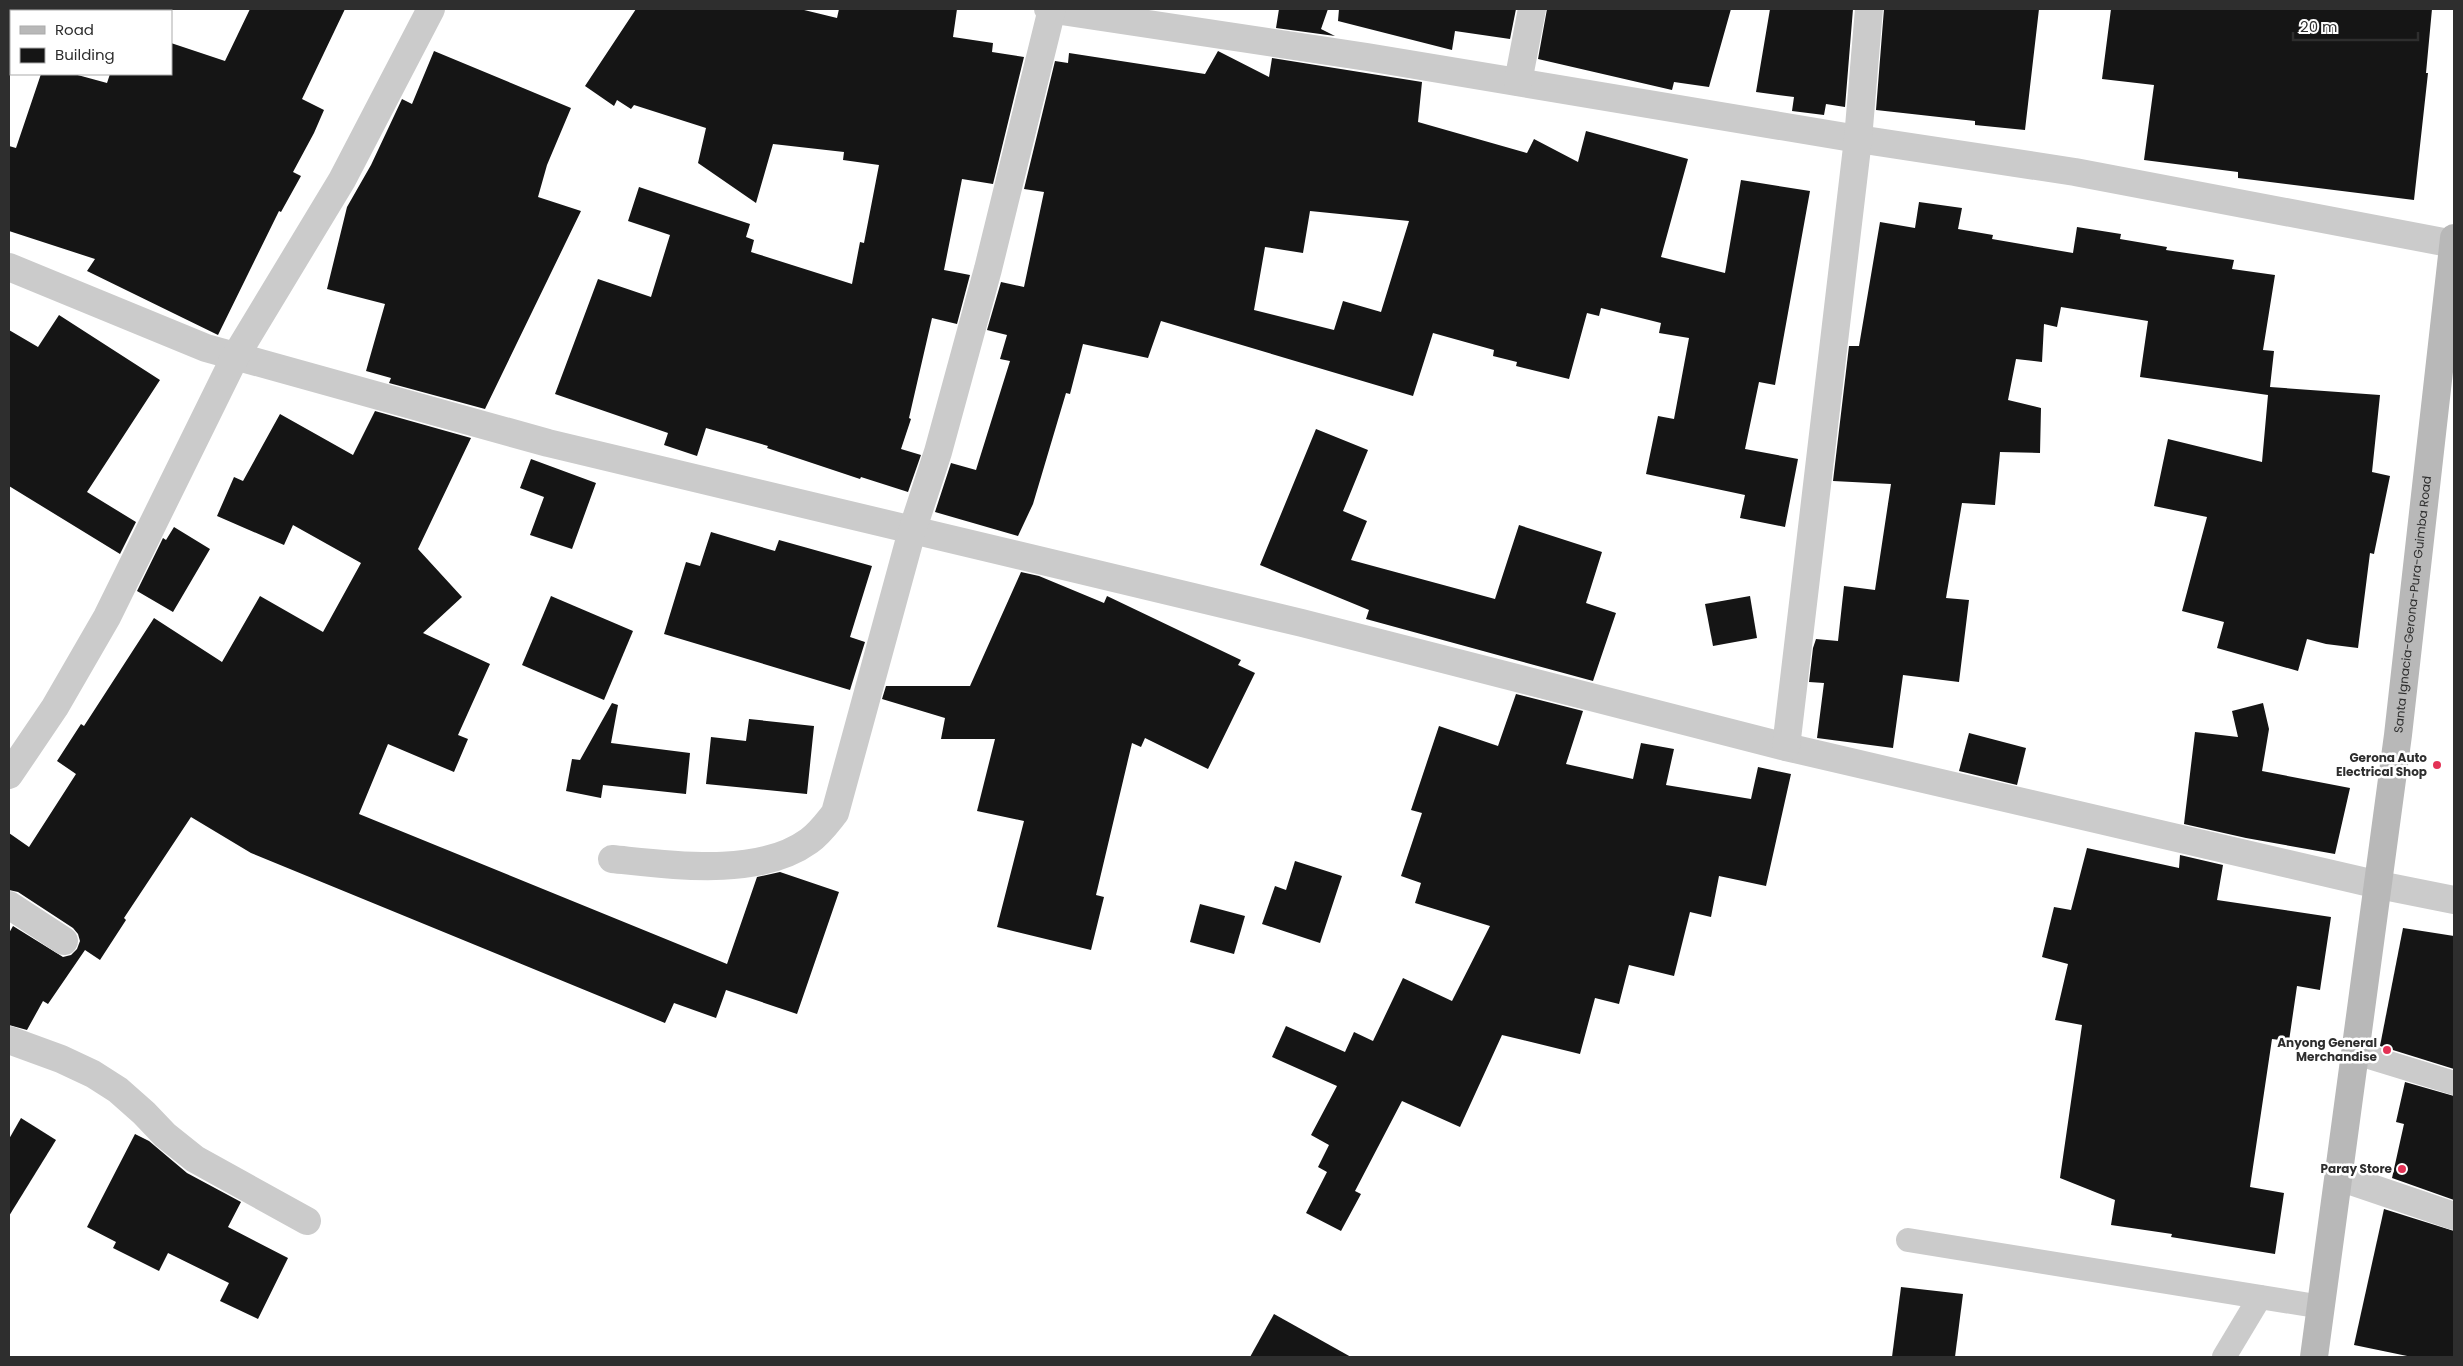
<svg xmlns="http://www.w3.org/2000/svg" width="2463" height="1366" font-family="Poppins,sans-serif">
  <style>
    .building { fill: #151515; fill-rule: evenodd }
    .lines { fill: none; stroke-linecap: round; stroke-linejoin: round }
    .service { stroke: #cbcbcb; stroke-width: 24 }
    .minor { stroke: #cbcbcb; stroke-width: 28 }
    .tertiary { stroke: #cbcbcb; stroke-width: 28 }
    .secondary { stroke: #b8b8b8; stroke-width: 28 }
    .poi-dot { fill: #e33255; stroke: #fff; stroke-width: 2 }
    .labels { text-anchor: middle; stroke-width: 5; stroke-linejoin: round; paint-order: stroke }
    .street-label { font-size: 12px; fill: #2e2e2e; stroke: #fff }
    .poi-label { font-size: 12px; font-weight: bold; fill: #2e2e2e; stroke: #fff; text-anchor: end }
  </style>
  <rect width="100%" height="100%" fill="#fff"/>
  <!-- building -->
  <g class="building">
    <path d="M250,9H345L302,99L324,110L314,133L293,172L301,176L281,212L279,211L218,335L87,271L95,259L9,231V146L16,148L41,74H74L107,83L110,74H171V43L225,61Z"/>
    <path d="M636,9H800L837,18L839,9H957L953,37L993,43L992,52L1024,57L993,184L962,179L944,270L970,275L957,324L932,318L909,418L911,419L901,449L921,455L908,492L861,477L860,479L767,448L768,446L706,428L697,456L664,445L668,433L555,394L598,279L651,297L670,235L628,221L639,187L750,224L746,237L754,240L751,252L852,284L860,242L864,243L879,165L843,160L844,152L773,144L756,203L698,163L706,128L634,105L631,109L617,100L614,106L585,86Z"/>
    <path d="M1279,9H1328L1321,29L1335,36L1276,28Z"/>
    <path d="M1339,9H1516L1510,39L1455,31L1452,50L1338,21Z"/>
    <path d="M1547,9H1731L1709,87L1674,82L1672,90L1538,59Z"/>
    <path d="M1770,9H1853L1845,107L1826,104L1824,115L1792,111L1794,97L1756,92Z"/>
    <path d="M1884,9H2039L2025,130L1975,125V121L1876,110Z"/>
    <path d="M2111,9H2432L2426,73H2428L2414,200L2238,178V172L2144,160L2154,85L2102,79Z"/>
    <path d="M434,51L571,108L547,165L538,197L581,211L485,409L389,383L391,378L366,371L385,304L327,289L347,207L371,165L402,99L412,104Z"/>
    <path d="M1218,51L1269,77L1272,58L1422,82L1418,122L1527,153L1534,139L1578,162L1586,131L1688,159L1661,257L1725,273L1741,180L1810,191L1775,385L1759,382L1745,449L1798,459L1785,527L1740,518L1745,495L1646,474L1658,416L1674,419L1689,338L1659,333L1661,323L1601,308L1599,316L1587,313L1569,379L1516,366L1517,362L1493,356L1494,350L1433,333L1413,396L1161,321L1148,358L1083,344L1070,394L1066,393L1033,504L1018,536L935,512L951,463L976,470L1010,361L1000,359L1007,335L987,330L1001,282L1024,287L1044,192L1024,189L1055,61L1068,63L1069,53L1205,74ZM1310,211L1409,221L1381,312L1343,301L1334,330L1254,310L1265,247L1303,253Z"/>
    <path d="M1919,202L1962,208L1958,229L1993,235L1992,239L2073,253L2077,227L2121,234L2120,239L2167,247L2166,250L2234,260L2232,269L2275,275L2263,350L2274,351L2270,387L2380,395L2372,472L2390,476L2374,554L2370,553L2358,648L2326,644L2307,639L2298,671L2217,648L2224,622L2182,611L2207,517L2154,506L2168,439L2262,462L2268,395L2140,377L2148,321L2061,307L2057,327L2044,324L2042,362L2016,359L2008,400L2041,408L2040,453L2000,452L1995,505L1962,503L1946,598L1969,600L1959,682L1903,675L1893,748L1817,738L1824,683L1809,682L1813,648L1816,639L1838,641L1844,586L1875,590L1891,484L1833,481L1849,346H1859L1880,222L1915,228Z"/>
    <path d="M59,315L160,380L87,492L136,522L120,554L9,486V330L38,347Z"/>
    <path d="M375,411L471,438L418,549L462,597L423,633L490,664L458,735L468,739L454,772L388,744L359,814L727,964L757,877L780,872L839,892L797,1014L726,990L716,1018L674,1003L665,1023L251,853L191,817L124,918L126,920L100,960L85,950L48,1004L43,1001L27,1030L9,1025V933L13,926L63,957L71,955L77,949L80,941L78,934L73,928L18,892L9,890V833L29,847L76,774L57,761L81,724L84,726L154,618L222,662L260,596L323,632L361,563L293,525L284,545L217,516L234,477L243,481L280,414L353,455Z"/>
    <path d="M1316,429L1368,450L1343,511L1367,521L1351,560L1495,599L1519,525L1602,552L1586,603L1616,613L1593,681L1366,619L1369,610L1260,565Z"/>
    <path d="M531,459L596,483L572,549L530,535L544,497L520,488Z"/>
    <path d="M174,527L210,549L173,612L137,591L163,538L166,540Z"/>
    <path d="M711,532L775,551L779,540L872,566L850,637L865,642L850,690L664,634L686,562L700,566Z"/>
    <path d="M1021,572L1039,576L1104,603L1107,596L1241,660L1238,665L1255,673L1208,769L1145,738L1141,747L1132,743L1096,895L1104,897L1091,950L997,927L1024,821L977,811L995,739H941L945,718L882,699L886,686H970Z"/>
    <path d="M551,596L633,631L604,700L522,665Z"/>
    <path d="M1750,596L1757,638L1713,646L1705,604Z"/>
    <path d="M1516,694L1583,711L1566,764L1633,779L1641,743L1674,749L1666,785L1751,799L1758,767L1791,774L1766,886L1719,876L1711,917L1690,912L1674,976L1629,965L1619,1004L1595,998L1580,1054L1502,1035L1460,1127L1402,1101L1355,1191L1361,1194L1341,1231L1306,1213L1327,1172L1318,1167L1329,1145L1311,1135L1337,1086L1272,1057L1286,1026L1345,1052L1354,1032L1373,1041L1403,978L1452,1001L1490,926L1415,903L1421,883L1401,876L1422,813L1411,810L1439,726L1498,746Z"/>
    <path d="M612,703L618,705L611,743L690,753L686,794L603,785L601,798L566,791L572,759L580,760Z"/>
    <path d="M2263,703L2269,729L2262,771L2350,788L2335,854L2246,838L2184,824L2195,732L2238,737L2232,711Z"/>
    <path d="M749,719L814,726L807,794L706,784L711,737L746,741Z"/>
    <path d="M1969,733L2026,748L2017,785L1959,771Z"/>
    <path d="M2087,848L2179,868L2180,855L2223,865L2217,900L2331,917L2320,990L2297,986L2289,1041L2272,1039L2250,1187L2284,1193L2275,1254L2171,1237L2172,1234L2111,1225L2115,1200L2060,1178L2082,1025L2055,1020L2068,964L2042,957L2054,907L2071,910Z"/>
    <path d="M1295,861L1342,876L1320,943L1262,924L1275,886L1286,890Z"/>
    <path d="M1200,904L1245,916L1234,954L1190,942Z"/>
    <path d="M2403,928L2454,936V1069L2380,1046Z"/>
    <path d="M2405,1082L2454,1096V1200L2392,1178L2404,1124L2396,1122Z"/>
    <path d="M21,1118L56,1140L9,1216V1139Z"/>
    <path d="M135,1134L149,1141L187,1173L241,1202L228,1227L288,1258L258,1319L220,1301L229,1283L168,1253L159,1271L113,1248L116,1242L87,1227Z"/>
    <path d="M2384,1209L2454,1231V1357H2412L2354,1345Z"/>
    <path d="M1901,1287L1963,1294L1955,1357H1892Z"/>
    <path d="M1274,1314L1351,1357H1250Z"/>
  </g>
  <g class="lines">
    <!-- service -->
    <g class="service">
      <path d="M2356,1053L2454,1083"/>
      <path d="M1908,1240L2322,1307"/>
      <path d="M2224,1357L2260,1297"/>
    </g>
    <!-- minor -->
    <g class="minor">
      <path d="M1048,9L1367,57L1858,139L2075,172L2454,244"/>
      <path d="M1518,82L1532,9"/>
      <path d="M9,267L206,348L548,443L1302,623L1786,747L2379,885L2454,900"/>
      <path d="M1786,747L1858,139L1869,9"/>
      <path d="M612,859C672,865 758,878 809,841C820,833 827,823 835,813L912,531L938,452L988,269L1052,9"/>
      <path d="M9,905L64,941"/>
      <path d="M9,1040L61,1059L93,1074L118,1090L144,1113L165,1135L195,1159L307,1221"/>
      <path d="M2339,1177L2454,1216"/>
    </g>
    <!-- tertiary -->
    <path class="tertiary" d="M9,775L55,707L107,617L235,357L342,180L431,9"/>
    <!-- secondary -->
    <path class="secondary" id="s1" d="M2314,1357L2398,735L2454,238"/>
  </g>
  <!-- markers -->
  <g class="poi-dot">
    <circle cx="2437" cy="765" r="5"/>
    <circle cx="2387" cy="1050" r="5"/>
    <circle cx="2402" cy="1169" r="5"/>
  </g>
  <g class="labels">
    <!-- street labels -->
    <g class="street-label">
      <text dy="4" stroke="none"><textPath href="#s1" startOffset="759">Santa Ignacia-Gerona-Pura-Guimba Road</textPath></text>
    </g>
    <!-- poi labels -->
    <g class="poi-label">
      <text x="2427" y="762">Gerona Auto<tspan x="2427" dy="14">Electrical Shop</tspan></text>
      <text x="2377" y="1047">Anyong General<tspan x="2377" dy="14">Merchandise</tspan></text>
      <text x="2392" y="1173">Paray Store</text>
    </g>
  </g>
  <!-- border -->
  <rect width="2463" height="1366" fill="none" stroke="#2e2e2e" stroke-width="20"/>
  <!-- legend -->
  <rect x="10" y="10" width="162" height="65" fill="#ffffff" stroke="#ababab"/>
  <rect x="20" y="26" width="25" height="8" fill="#b8b8b8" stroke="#ababab"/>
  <text x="55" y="35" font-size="15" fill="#2e2e2e">Road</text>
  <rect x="20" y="48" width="25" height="15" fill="#151515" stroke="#ababab"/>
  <text x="55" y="60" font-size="15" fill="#2e2e2e">Building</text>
  <!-- scale -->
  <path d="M2293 32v8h125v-8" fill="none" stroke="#2e2e2e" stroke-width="2.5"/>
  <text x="2300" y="32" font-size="15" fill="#2e2e2e" stroke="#ffffff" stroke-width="4" paint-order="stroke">20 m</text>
</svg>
